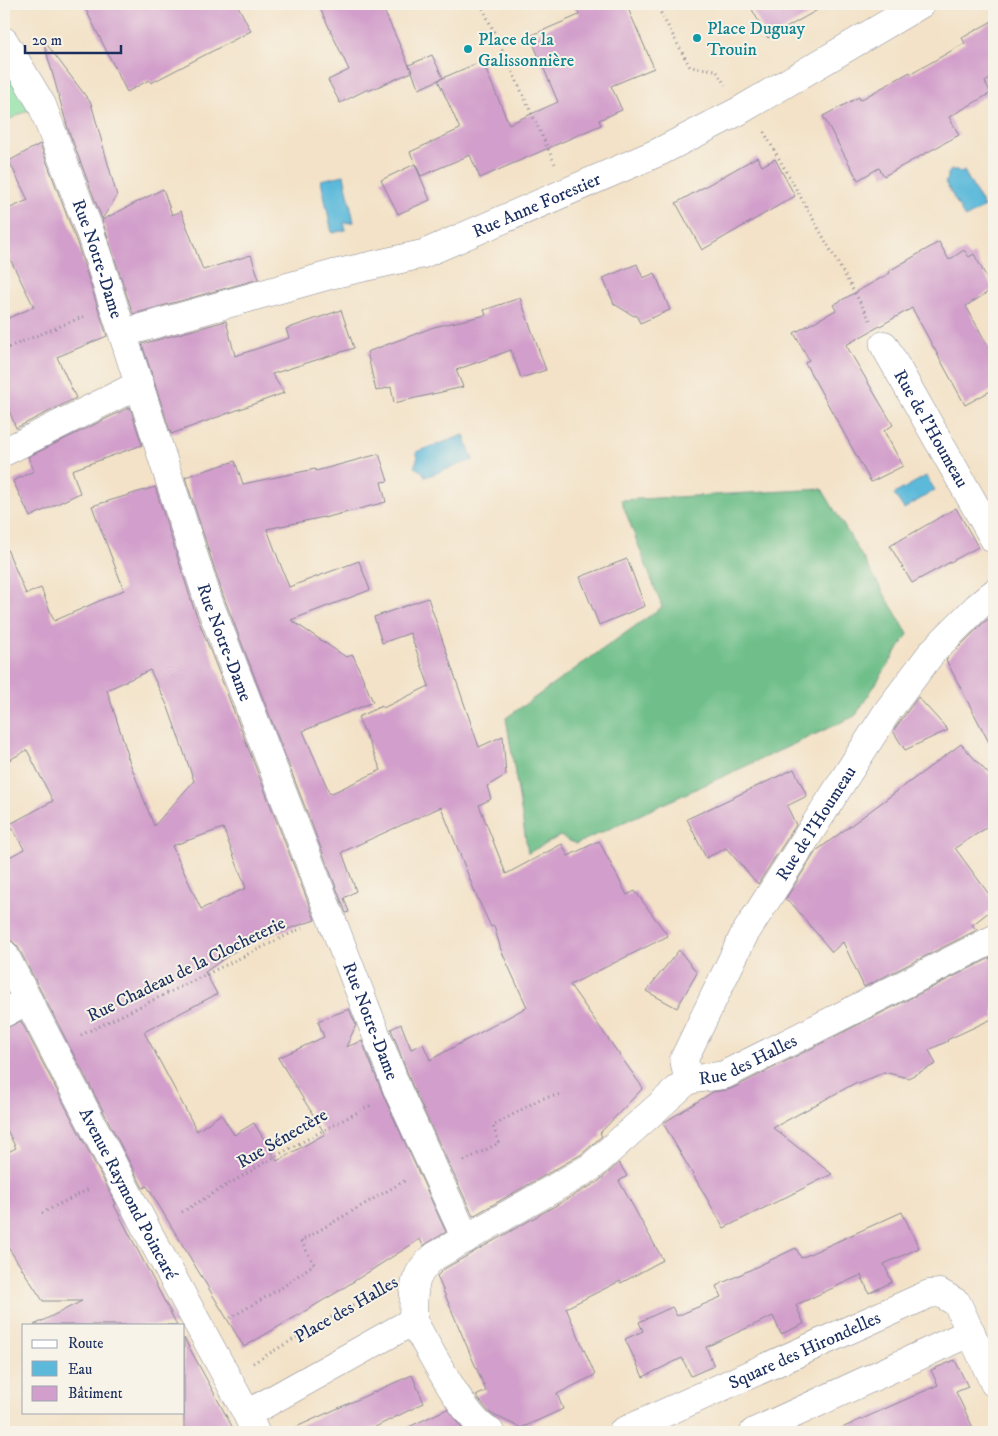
<svg xmlns="http://www.w3.org/2000/svg" width="998" height="1436" font-family="'IM FELL DW Pica',serif">
  <style>
    .green { fill: #8be1a4; stroke: #538881 }
    .forest { fill: #70bf8a; stroke: #467774 }
    .water { fill: #5cb9da; stroke: #3c749c }
    .building { fill: #d29ecb; fill-rule: evenodd }
    .lines { fill: none; stroke-linecap: round; stroke-linejoin: round }
    .street-casing { stroke: #878892; stroke-width: 29 }
    .secondary-casing { stroke: #878892; stroke-width: 29 }
    .path { stroke: #878892; stroke-width: 3; stroke-dasharray: 1 4; stroke-linecap: butt }
    .street { stroke: #fff; stroke-width: 28 }
    .secondary { stroke: #fff; stroke-width: 28 }
    .culture-dot { fill: #0f9aa8; stroke: #f7f3e8; stroke-width: 2 }
    .labels { text-anchor: middle; stroke-width: 4; stroke-linejoin: round; paint-order: stroke }
    .culture-label { font-size: 18px; fill: #0d838f; stroke: #f7f3e8; text-anchor: start }
    .street-label { font-size: 18px; fill: #1b2f5e; stroke: #f7f3e8 }
  </style>
  <rect width="100%" height="100%" fill="#f7f3e8"/>
  <filter id="ink" filterUnits="userSpaceOnUse"><feTurbulence type="fractalNoise" baseFrequency=".02" numOctaves="2"/><feDisplacementMap in="SourceGraphic" scale="10" xChannelSelector="R" yChannelSelector="G"/><feConvolveMatrix kernelMatrix="1 2 1 2 8 2 1 2 1" color-interpolation-filters="sRGB"/></filter>
  <filter id="wash" filterUnits="userSpaceOnUse"><feTurbulence type="fractalNoise" baseFrequency=".0096" numOctaves="4" result="noise"/><feDisplacementMap in="SourceGraphic" scale="20" xChannelSelector="R" yChannelSelector="G"/><feGaussianBlur stdDeviation="1.12" result="paint"/><feColorMatrix in="noise" values="0 0 0 0 0 0 0 0 0 0 0 0 0 0 0 0 0 1.4 0 .05"/><feComposite in="paint" operator="in"/></filter>
  <g filter="url(#wash)">
    <rect width="100%" height="100%" fill="#f3e2c7"/>
    <!-- green -->
    <path class="green" d="M4,66L30,109L4,122Z"/>
    <!-- forest -->
    <path class="forest" d="M822,489L908,634L855,716L576,844L560,836L528,853L506,718L662,607L621,500Z"/>
    <!-- water -->
    <g class="water">
      <path d="M951,170H957L961,173L964,171L984,207L965,218L945,182L948,179V174Z"/>
      <path d="M344,175L354,222L344,223L346,230L332,233L321,180Z"/>
      <path d="M464,435L473,460L425,477L423,472L414,467L418,457L416,452Z"/>
      <path d="M926,476L935,490L904,509L894,494Z"/>
    </g>
    <g id="blocks">
      <!-- building -->
      <g class="building">
        <path d="M83,4H237L251,31L151,83L149,80L127,92Z"/>
        <path d="M318,4H381L412,72L368,91V89L340,103L328,80L349,70Z"/>
        <path d="M574,4H626L654,68L611,86L622,110L599,120L601,125L480,178L470,155L421,176L410,152L460,129L438,80L482,61L509,124L558,102L530,36L579,15Z"/>
        <path d="M749,4H828L768,38Z"/>
        <path d="M994,20V76L985,82L991,93L949,117L959,135L884,176L879,168L858,180L823,116L859,97L860,100L910,72L911,74L965,43L962,38Z"/>
        <path d="M45,42L91,103L117,196L102,219L68,129L44,43Z"/>
        <path d="M432,55L443,78L419,89L409,65Z"/>
        <path d="M40,144L76,240L107,336L57,357L76,398L16,428L4,398V320L34,307L4,247V211L28,200L9,161Z"/>
        <path d="M757,157L762,166L775,159L795,196L702,250L676,203Z"/>
        <path d="M415,164L430,200L398,214L381,180Z"/>
        <path d="M163,189L172,215L181,211L203,270L251,255L259,279L133,314L102,220Z"/>
        <path d="M939,242L949,260L964,250L969,257L974,254L993,289L966,306L994,357V389L965,405L912,308L846,345L893,425L884,431L903,466L871,482L805,363L809,360L794,333L836,310L833,305L890,273L889,271Z"/>
        <path d="M637,264L643,278L655,273L670,310L640,323L636,315L634,316L614,304L603,278Z"/>
        <path d="M520,298L546,370L521,378L511,350L456,370L463,387L394,403L391,387L376,391L367,352L434,327L486,315L484,310Z"/>
        <path d="M341,310L354,348L272,374L284,393L171,434L142,344L226,321L235,356L289,338L286,329Z"/>
        <path d="M130,407L142,445L72,470L80,493L30,517L13,481L34,471L28,457Z"/>
        <path d="M379,454L388,481L381,482L386,502L324,518V517L267,529L289,587L359,561L370,590L291,620L346,657L353,655L373,702L303,731L330,794L381,770L358,717L382,706L383,708L429,686L410,633L382,643L374,617L428,598L479,747L503,736L506,775L487,786L491,799L479,805L506,874L562,844L568,856L599,841L627,895L635,891L668,936L570,985L643,1088L600,1133L602,1136L582,1154L473,1216L412,1085L391,1029L401,1024L411,1049L423,1044L430,1060L527,1007L501,950L494,926L491,927L477,897L441,807L342,852L356,891L344,898L349,912L346,913L223,595L185,477L235,461L243,484L315,469L316,471Z"/>
        <path d="M155,487L193,606L315,920L273,934L235,951L205,972L217,994L144,1032L197,1131L221,1114L234,1135L254,1123L277,1161L325,1134L278,1058L324,1037L318,1021L349,1009L356,1025L346,1047L362,1041L384,1097L446,1232L423,1246L420,1239L334,1294L244,1347L147,1186L143,1188L18,947L12,941L4,939V860L24,849L10,824L53,801L27,750L4,763V542L26,594L41,588L54,621L124,590L92,506ZM150,670L168,707L194,781L154,826L127,755H128L107,690ZM223,828L246,888L201,909L172,846Z"/>
        <path d="M956,508L978,547L912,583L890,546Z"/>
        <path d="M627,559L645,606L599,625L580,577Z"/>
        <path d="M994,615V752L946,660L984,622Z"/>
        <path d="M918,697L948,730L905,750L893,731Z"/>
        <path d="M961,744L994,780V823L955,848L994,901V908L972,925L977,930L864,987L843,942L832,952L793,905L785,900L816,851Z"/>
        <path d="M794,769L807,796L787,806L796,825L758,884L726,848L706,858L687,819Z"/>
        <path d="M679,950L697,973L677,1008L646,991Z"/>
        <path d="M994,956V1018L947,1040L948,1041L929,1050L936,1064L908,1078L884,1072L859,1084L857,1082L773,1128L832,1174L724,1228L663,1123L713,1092L731,1089Z"/>
        <path d="M21,1021L116,1204L114,1205L177,1325H34L82,1301H43L4,1241V1154L16,1148L4,1124V1029Z"/>
        <path d="M619,1163L627,1176L619,1181L663,1260L621,1283L620,1281L566,1308L595,1375L557,1394L563,1409L521,1428L498,1417H497L490,1413L476,1396L486,1391L437,1276L444,1269L599,1181Z"/>
        <path d="M902,1212L919,1248L884,1264L892,1282L869,1293L861,1275L796,1305L804,1324L781,1334L773,1316L706,1347L714,1366L702,1371L691,1376L682,1358L643,1377L625,1339L643,1331L639,1322L672,1307L677,1316L721,1297L716,1286L796,1248L801,1258Z"/>
        <path d="M184,1338L207,1380L235,1432H184Z"/>
        <path d="M955,1360L968,1387L956,1392L975,1432H833L938,1385L931,1370Z"/>
        <path d="M412,1375L424,1403L365,1432H285Z"/>
        <path d="M447,1409L464,1431L461,1432H398Z"/>
      </g>
    </g>
  </g>
  <g filter="url(#ink)">
    <use href="#blocks" fill-opacity="0" stroke="#878892" stroke-width="1"/>
    <g class="lines">
      <defs>
        <g id="street">
          <path id="s1" d="M4,41L42,105L91,235L208,600L398,1091L466,1239"/>
          <path id="s2" d="M123,333L334,274L423,254L659,152L739,111L921,4"/>
          <path id="s3" d="M884,345L994,539"/>
          <path d="M4,452L140,384"/>
          <path d="M4,1013L28,1000"/>
          <path id="s4" d="M688,1080L684,1059L744,935L887,712L933,651L977,607L994,593"/>
          <path d="M413,1321C429,1348 464,1419 490,1432"/>
          <path id="s5" d="M247,1414L413,1321C414,1292 410,1276 435,1256L591,1167L688,1080L724,1075L994,939"/>
          <path id="s6" d="M622,1432L929,1294L940,1293L957,1303L994,1383"/>
          <path d="M754,1432L971,1332"/>
        </g>
        <g id="secondary">
          <path id="s7" d="M4,954L148,1232L247,1414L255,1432"/>
        </g>
      </defs>
      <!-- street casing -->
      <use href="#street" class="street-casing"/>
      <!-- secondary casing -->
      <use href="#secondary" class="secondary-casing"/>
      <!-- path -->
      <g class="path">
        <path d="M481,4L555,164"/>
        <path d="M656,4L690,67L716,70L725,85"/>
        <path d="M764,132L870,320"/>
        <path d="M4,349L85,316"/>
        <path d="M81,1035L302,928"/>
        <path d="M464,1161L499,1143L493,1126L540,1099L563,1094"/>
        <path d="M182,1212L274,1157L371,1105"/>
        <path d="M42,1213L91,1188"/>
        <path d="M230,1318L281,1288L314,1264L301,1241L406,1180"/>
        <path d="M253,1363L383,1287"/>
      </g>
      <!-- street -->
      <use href="#street" class="street"/>
      <!-- secondary -->
      <use href="#secondary" class="secondary"/>
    </g>
  </g>
  <!-- markers -->
  <g class="culture-dot">
    <circle cx="697" cy="38" r="5"/>
    <circle cx="468" cy="49" r="5"/>
  </g>
  <g class="labels">
    <!-- culture labels -->
    <g class="culture-label">
      <text x="707" y="34">Place Duguay<tspan x="707" dy="21">Trouin</tspan></text>
      <text x="478" y="45">Place de la<tspan x="478" dy="21">Galissonnière</tspan></text>
    </g>
    <!-- street labels -->
    <g class="street-label">
      <text dy="6" stroke="none"><textPath href="#s2" startOffset="434">Rue Anne Forestier</textPath></text>
      <text dy="6" stroke="none"><textPath href="#s1" startOffset="238">Rue Notre-Dame</textPath></text>
      <text dy="6" stroke="none"><textPath href="#s3" startOffset="96">Rue de l'Houmeau</textPath></text>
      <text dy="6" stroke="none"><textPath href="#s1" startOffset="642">Rue Notre-Dame</textPath></text>
      <text dy="6" stroke="none"><textPath href="#s4" startOffset="292">Rue de l'Houmeau</textPath></text>
      <text transform="translate(186 969) rotate(-26)" y="6">Rue Chadeau de la Clocheterie</text>
      <text dy="6" stroke="none"><textPath href="#s1" startOffset="1048">Rue Notre-Dame</textPath></text>
      <text dy="6" stroke="none"><textPath href="#s5" startOffset="636">Rue des Halles</textPath></text>
      <text transform="translate(282 1138) rotate(-30)" y="6">Rue Sénectère</text>
      <text dy="6" stroke="none"><textPath href="#s7" startOffset="270">Avenue Raymond Poincaré</textPath></text>
      <text transform="translate(346 1309) rotate(-30)" y="6">Place des Halles</text>
      <text dy="6" stroke="none"><textPath href="#s6" startOffset="200">Square des Hirondelles</textPath></text>
    </g>
  </g>
  <!-- margin -->
  <rect width="998" height="1436" fill="none" stroke="#f7f3e8" stroke-width="20"/>
  <!-- legend -->
  <rect x="22" y="1324" width="162" height="90" fill="#f7f3e8" stroke="#9fa5b1"/>
  <rect x="32" y="1340" width="25" height="8" fill="#ffffff" stroke="#9fa5b1"/>
  <text x="68" y="1348" font-size="15" fill="#1b2f5e">Route</text>
  <rect x="32" y="1361" width="25" height="15" fill="#5cb9da" stroke="#9fa5b1"/>
  <text x="68" y="1374" font-size="15" fill="#1b2f5e">Eau</text>
  <rect x="32" y="1386" width="25" height="15" fill="#d29ecb" stroke="#9fa5b1"/>
  <text x="68" y="1398" font-size="15" fill="#1b2f5e">Bâtiment</text>
  <!-- scale -->
  <path d="M25 45v8h96v-8" fill="none" stroke="#1b2f5e" stroke-width="2.5"/>
  <text x="32" y="45" font-size="15" fill="#1b2f5e" stroke="#f7f3e8" stroke-width="4" paint-order="stroke">20 m</text>
</svg>
